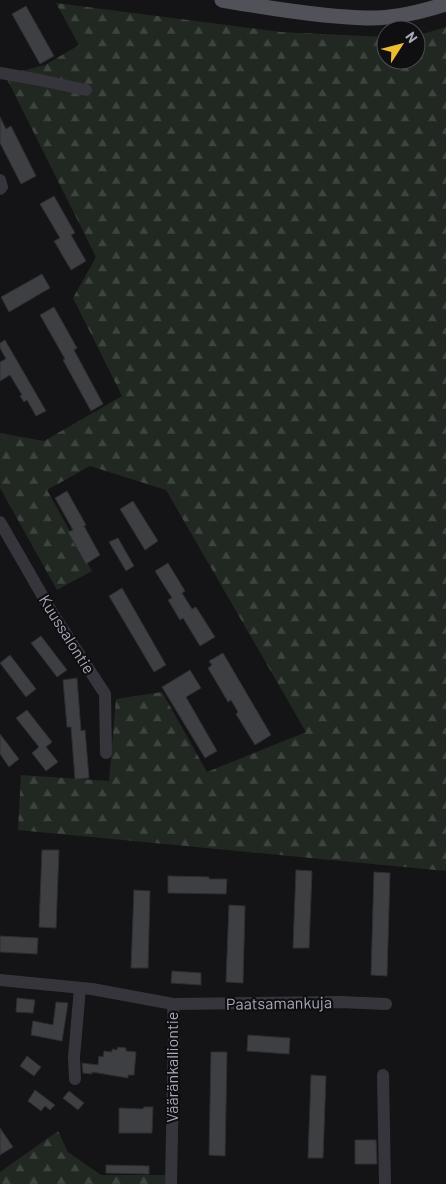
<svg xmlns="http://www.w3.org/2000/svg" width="446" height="1184" font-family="Barlow,sans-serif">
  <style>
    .forest { fill: url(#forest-firs) }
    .building { fill: #3e3f43; stroke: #2e2e32 }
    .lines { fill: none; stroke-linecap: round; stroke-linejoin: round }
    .minor { stroke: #35353b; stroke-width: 12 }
    .major { stroke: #515259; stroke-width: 15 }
    .labels { text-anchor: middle; stroke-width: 4.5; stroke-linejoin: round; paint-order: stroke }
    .street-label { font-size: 16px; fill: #a6aab6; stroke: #0f0f11 }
  </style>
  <defs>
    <pattern id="forest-firs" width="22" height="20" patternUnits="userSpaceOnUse" patternTransform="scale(1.25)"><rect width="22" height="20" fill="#202821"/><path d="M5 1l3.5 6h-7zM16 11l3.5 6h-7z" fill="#3d443f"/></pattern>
  </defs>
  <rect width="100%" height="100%" fill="#141416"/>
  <!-- forest -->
  <g class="forest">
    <path d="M56,3L281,32L386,37V60H416V36L446,27V871L18,830L21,775L109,781L116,699L162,692L207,772L306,732L166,490L90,466L47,490L92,571L57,590L0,488V433L44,441L122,396L73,298L96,257L5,75L45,65L79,45Z"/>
    <path d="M58,1131L68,1152L101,1175H165V1184H0V1172Z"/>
  </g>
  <!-- building -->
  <g class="building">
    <path d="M26,6L54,56L40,64L12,14Z"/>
    <path d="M0,117L6,129L11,126L36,176L21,184L0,143Z"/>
    <path d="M54,196L75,233L71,235L86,261L71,270L54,241L60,238L40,204Z"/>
    <path d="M42,274L50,288L9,312L1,297Z"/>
    <path d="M54,307L77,348L74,350L103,404L91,411L63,360L65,359L40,315Z"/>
    <path d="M5,340L46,411L36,416L27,400L24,402L20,396L22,395L10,375L0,381V362L6,359L0,348V343Z"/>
    <path d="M67,491L86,525L84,526L100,555L86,564L68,532L73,530L55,498Z"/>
    <path d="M133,501L158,541L145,550L120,509Z"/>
    <path d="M118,538L134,566L126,571L109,542Z"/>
    <path d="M168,563L185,591L182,593L192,609L196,607L215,637L200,646L183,618L180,620L168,600L172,598L155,571Z"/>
    <path d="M122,588L166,665L154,672L109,596Z"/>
    <path d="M41,636L67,670L57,677L31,643Z"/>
    <path d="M223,653L271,735L255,745L236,714L238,712L231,700L228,702L208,668L212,665L209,661Z"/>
    <path d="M10,655L36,689L26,697L0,663Z"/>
    <path d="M190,670L201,688L186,697L217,751L205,758L162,687Z"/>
    <path d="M77,678L81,731L85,730L89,778L75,779L71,727H67L63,680Z"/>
    <path d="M27,710L52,742L46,747L58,762L46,771L32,753L39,747L16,718Z"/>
    <path d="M0,734L19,759L9,767L0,754Z"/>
    <path d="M42,850H59L56,928L39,927Z"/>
    <path d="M296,870L312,871L309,948H293Z"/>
    <path d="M374,872L390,873L387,976L371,975Z"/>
    <path d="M168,876L209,877V879H227L226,894L168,893Z"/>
    <path d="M134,890L150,891L148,968H131Z"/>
    <path d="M229,905L245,906L243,983L226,982Z"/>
    <path d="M0,936L38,938L37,954L0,952Z"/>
    <path d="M172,971L201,973V985L171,983Z"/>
    <path d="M17,998L35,1000L33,1013L16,1012Z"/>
    <path d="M56,1002L68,1003L62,1041L31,1035L33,1021L53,1025Z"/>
    <path d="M248,1035L290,1038L289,1054L247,1051Z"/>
    <path d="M118,1047L126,1048V1051L136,1052L134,1075H128V1078L92,1072V1074L83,1073L82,1063L98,1065L99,1056L103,1057L104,1051L112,1052V1049L117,1050Z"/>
    <path d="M211,1052H227L225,1156L209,1155Z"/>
    <path d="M27,1056L41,1067L34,1076L20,1066Z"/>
    <path d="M311,1075L326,1076L323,1158H308Z"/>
    <path d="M35,1090L55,1105L50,1110L45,1106L41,1111L28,1101Z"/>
    <path d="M69,1091L84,1103L78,1110L63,1098Z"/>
    <path d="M144,1107H153L152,1133H119V1108L143,1109Z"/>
    <path d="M0,1128L13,1147L0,1155Z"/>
    <path d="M355,1140H376L377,1164H355Z"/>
    <path d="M106,1165L149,1166V1174L106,1173Z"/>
  </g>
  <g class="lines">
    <!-- minor -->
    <g class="minor">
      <path d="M0,73L40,80L86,90"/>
      <path d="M0,180L2,187L0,189"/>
      <path d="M0,522L53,614L105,694L106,753"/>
      <path d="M0,980L92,989L173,1004L340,1002L386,1004"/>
      <path d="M383,1075L385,1184"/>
      <path d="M75,1079L74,1057L80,988"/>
      <path d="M171,1184L174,1031L173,1004"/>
    </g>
    <!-- major -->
    <path class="major" d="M222,0C267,8 321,17 367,18C393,19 421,12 446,4"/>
  </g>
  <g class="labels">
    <!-- street labels -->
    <g class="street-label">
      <text transform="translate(67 634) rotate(58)" y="6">Kuussalontie</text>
      <text transform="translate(279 1003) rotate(-1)" y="6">Paatsamankuja</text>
      <text transform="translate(172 1067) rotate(-90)" y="6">Vääränkalliontie</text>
    </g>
  </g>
  <!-- north arrow -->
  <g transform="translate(401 45) rotate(54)"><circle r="24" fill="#0f0f11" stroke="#4b4d53"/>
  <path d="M0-4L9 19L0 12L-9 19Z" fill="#eebc33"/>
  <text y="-8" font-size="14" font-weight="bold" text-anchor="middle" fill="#a6aab6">N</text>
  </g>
</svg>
